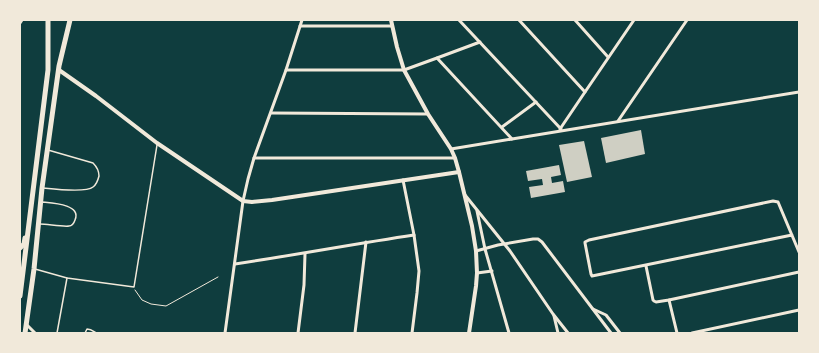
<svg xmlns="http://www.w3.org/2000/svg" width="819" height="353" font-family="Overpass,sans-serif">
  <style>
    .building { fill: #cfcfc3 }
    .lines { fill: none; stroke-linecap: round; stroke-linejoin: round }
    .path { stroke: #f1e9da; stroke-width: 1 }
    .service { stroke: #f1e9da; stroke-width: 1.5 }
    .minor { stroke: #f1e9da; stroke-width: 3 }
    .tertiary { stroke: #f1e9da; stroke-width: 4 }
    .primary { stroke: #f1e9da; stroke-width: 5 }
  </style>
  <rect width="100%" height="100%" fill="#0f3d3e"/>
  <!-- building -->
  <g class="building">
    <path d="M641,130L645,154L606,163L601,138Z"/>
    <path d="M584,141L592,177L567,182L559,145Z"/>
    <path d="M559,165L561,175L551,177L552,183L563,181L565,192L531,198L529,187L543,185L542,179L528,181L526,171Z"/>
  </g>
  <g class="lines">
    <!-- path -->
    <path class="path" d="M135,290L142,300L151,304L166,306L218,277"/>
    <!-- service -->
    <g class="service">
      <path d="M43,188C53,189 86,193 93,187C96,185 98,180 99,176C99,170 97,167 93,163L48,150"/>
      <path d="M40,224C47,224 63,227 69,226C72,226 74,223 75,220C82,204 51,203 42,202"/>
      <path d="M35,269L67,278L134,287L157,145"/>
      <path d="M57,333L67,278"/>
      <path d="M85,333L87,329C91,329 93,331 96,333"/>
    </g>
    <!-- minor -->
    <g class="minor">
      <path d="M459,20L561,129"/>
      <path d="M519,20L585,92"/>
      <path d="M575,20L608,57"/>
      <path d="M20,23L22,20"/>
      <path d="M300,26H392"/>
      <path d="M437,58L512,139"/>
      <path d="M286,70H404L437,58L480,42"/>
      <path d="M271,113L428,114"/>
      <path d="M618,121L687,20"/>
      <path d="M502,127L536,102"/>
      <path d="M560,129L585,92L634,20"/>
      <path d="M451,149L512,139L799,92"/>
      <path d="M254,158H455"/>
      <path d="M403,180L414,235L419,271L417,293L412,333"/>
      <path d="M465,195L510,251L553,314L568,333"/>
      <path d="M477,211L485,249L509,333"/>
      <path d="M792,235L592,276L591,274L585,243V242L589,240L773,201L778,202L799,252"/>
      <path d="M476,251L498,245L533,239H538L542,242L611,333"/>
      <path d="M235,264C295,255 354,244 414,235"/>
      <path d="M646,266L653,300L654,301L656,302L669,300L799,272"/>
      <path d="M477,273L492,271"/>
      <path d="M669,300L677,333"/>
      <path d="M593,309L606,315L620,333"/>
      <path d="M554,316L558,333"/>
      <path d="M26,324L35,333"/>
      <path d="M225,333L243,201L248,179L254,158L286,70L302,20"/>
      <path d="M298,333L304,285L305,254"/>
      <path d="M355,333L366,242"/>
      <path d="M692,333L799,310"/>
    </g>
    <!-- tertiary -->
    <g class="tertiary">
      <path d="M391,20L397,47L404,70L428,114L451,149L455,158L459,172L472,226L476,251L477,273L476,286L469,333"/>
      <path d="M59,70L96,96L157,143L243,201L252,202L272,200L459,172"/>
    </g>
    <!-- primary -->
    <g class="primary">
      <path d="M20,248L24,244L25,238"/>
      <path d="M20,296L48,70V20"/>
      <path d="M25,333L34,269L42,188L59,66L70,20"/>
    </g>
  </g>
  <!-- border -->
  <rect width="819" height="353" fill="none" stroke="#f1e9da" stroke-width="42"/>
</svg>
